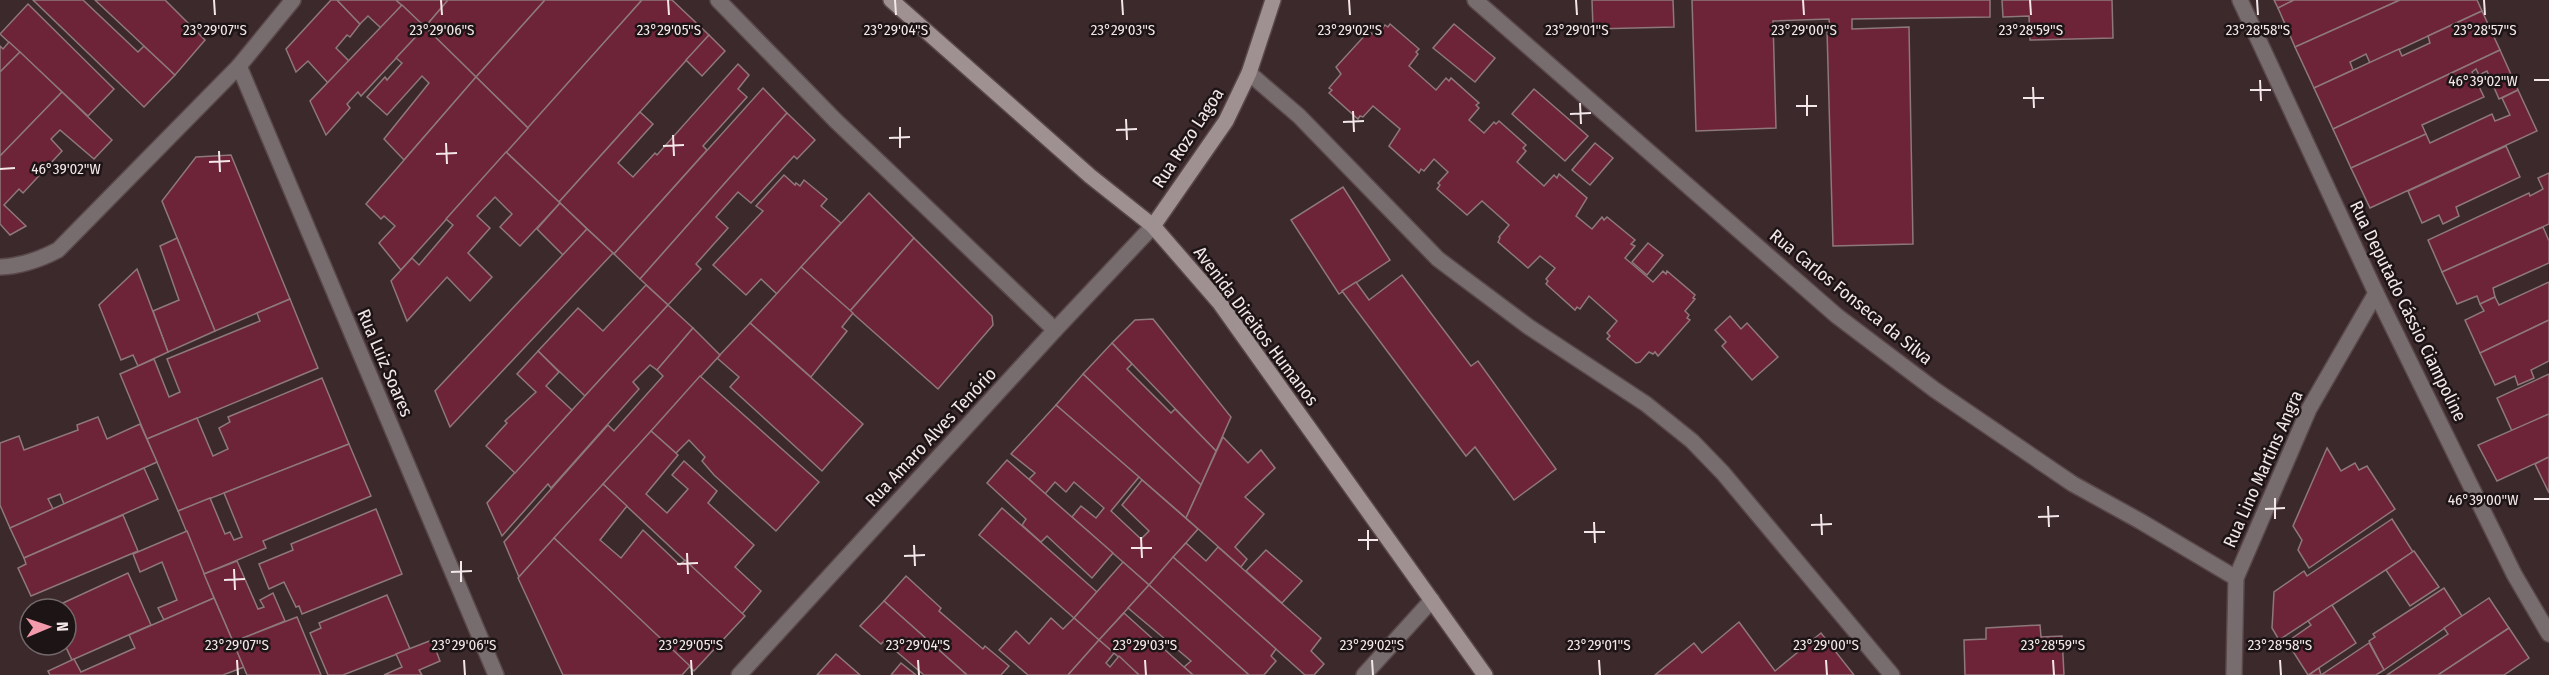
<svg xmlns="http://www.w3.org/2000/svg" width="2549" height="675" font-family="'Fira Sans Condensed',sans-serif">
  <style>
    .building { fill: #6d2338; stroke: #8e787c; stroke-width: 1.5 }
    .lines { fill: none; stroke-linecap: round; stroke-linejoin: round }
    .street-casing { stroke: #59474a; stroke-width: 18 }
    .secondary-casing { stroke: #59474a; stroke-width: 18 }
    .street { stroke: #776d6f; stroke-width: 15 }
    .secondary { stroke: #9f9092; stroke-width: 15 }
    .ticks { fill: none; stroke: #f4e7e9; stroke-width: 2 }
    .labels { text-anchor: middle; stroke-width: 5; stroke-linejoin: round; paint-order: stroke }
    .street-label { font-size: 18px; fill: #f4e7e9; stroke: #1d1416 }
    .ticks-label { font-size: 15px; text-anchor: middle; fill: #f4e7e9; stroke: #1d1416; stroke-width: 5; stroke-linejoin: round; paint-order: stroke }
  </style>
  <rect width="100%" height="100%" fill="#3b292c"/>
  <!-- building -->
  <g class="building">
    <path d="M33,0H83L138,52L144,46L175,75L144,107Z"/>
    <path d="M95,0H165L205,40L175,75Z"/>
    <path d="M331,0H337L360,24L350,37L347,35L336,48L349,61L328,83L308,61L296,72L286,49Z"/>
    <path d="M337,0H396L402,5L381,28L368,16L360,24Z"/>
    <path d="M396,0H448L425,27Z"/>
    <path d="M448,0H545L476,77L425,27Z"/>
    <path d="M545,0H642L528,128L476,77Z"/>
    <path d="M642,0H672L709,35L559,202L506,152Z"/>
    <path d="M1592,0H1673L1674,27L1593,29Z"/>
    <path d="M1692,0H1990V17L1852,19V29L1909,27L1913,244L1833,246L1827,30H1830L1829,19L1773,21L1776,128L1696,131Z"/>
    <path d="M2002,0H2112L2113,38L2030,40L2029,16L2003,17Z"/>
    <path d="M2274,0H2294L2278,8Z"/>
    <path d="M2294,0H2400L2295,47L2278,8Z"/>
    <path d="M2400,0H2477L2482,11L2370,63L2366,54L2350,62L2353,70L2314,88L2295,47Z"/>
    <path d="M28,4L114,89L88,116L0,34Z"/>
    <path d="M402,5L425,27L361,96L358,92L347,104L350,108L326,135L310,101Z"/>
    <path d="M2482,11L2500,50L2333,129L2314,88L2399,49L2402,56L2430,43L2428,36Z"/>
    <path d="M1390,24L1419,49L1416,52L1418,54L1409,66L1436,90L1446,78L1449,81L1451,78L1479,103L1476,105L1479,108L1469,120L1484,133L1494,122L1496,124L1499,121L1526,145L1523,148L1526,151L1517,162L1544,186L1554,175L1557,178L1559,174L1587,198L1576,216L1592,229L1602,217L1604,220L1607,217L1635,240L1631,244L1635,246L1625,258L1653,282L1663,271L1666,274L1667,271L1695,295L1693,298L1695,299L1685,311L1689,315L1687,318L1690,320L1658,356L1655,352L1653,354L1649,352L1640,362L1636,363L1607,339L1610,336L1607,333L1617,321L1589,296L1580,309L1577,307L1575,310L1546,284L1548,281L1546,279L1555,268L1540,256L1528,268L1498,242L1500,238L1499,237L1509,225L1482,201L1467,215L1437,189L1440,185L1438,183L1448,172L1434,159L1424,171L1421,169L1419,173L1389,146L1400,129L1373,106L1363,117L1360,116L1358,119L1329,93L1332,90L1329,88L1341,74L1336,67L1367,33L1369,35L1371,33L1376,36L1385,25L1388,27Z"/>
    <path d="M1454,24L1495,58L1475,82L1433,48Z"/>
    <path d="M425,27L476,77L404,160L384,139L429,83L422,76L387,115L367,97L385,77L387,80L402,63L396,58Z"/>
    <path d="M709,35L725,51L702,76L686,60Z"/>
    <path d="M9,42L20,52L0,72V46L3,49Z"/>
    <path d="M2500,50L2518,90L2499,99L2487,71L2479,75L2476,69L2472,72L2484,97L2422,125L2426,134L2351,168L2333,129Z"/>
    <path d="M20,52L62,92L0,156V72Z"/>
    <path d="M738,64L749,75L738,89L747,97L703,146L707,150L614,254L559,202L640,112L653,124L618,163L633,177L655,153L657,155Z"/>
    <path d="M476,77L528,128L401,270L379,243L395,226L384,216L381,219L366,204Z"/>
    <path d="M763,88L787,113L640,279L614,254Z"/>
    <path d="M1534,89L1588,136L1565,161L1512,114Z"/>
    <path d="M2518,90L2537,131L2370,208L2351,168L2426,134L2430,143L2492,114L2495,121L2510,115L2502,98Z"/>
    <path d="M62,92L112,140L94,159L60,130L51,139L62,151L23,193L19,189L4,205L26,226L10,235L0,224V156Z"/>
    <path d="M787,113L815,140L797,159L794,156L751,203L738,192L716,217L728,228L696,264L701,269L668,305L640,279Z"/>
    <path d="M1595,143L1613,158L1590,185L1572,170Z"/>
    <path d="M2506,146L2520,177L2456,207L2459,216L2443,224L2439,215L2422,223L2408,191Z"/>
    <path d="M506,152L560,203L520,246L500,227L512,214L495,197L477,216L490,228L468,253L492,277L470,301L447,277L407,321L391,281L412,258L419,265L453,225L446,219Z"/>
    <path d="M231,155L290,299L215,331L162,201L196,157Z"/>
    <path d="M2549,173V224L2442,272L2428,240L2529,193L2530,196L2543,189L2538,178Z"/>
    <path d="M784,175L795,185L796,183L800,186L804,180L827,199L821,206L841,223L777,294L761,279L746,295L713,265L763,211L756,206Z"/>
    <path d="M1343,187L1390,260L1339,294L1291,220Z"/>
    <path d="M869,193L914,238L850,311L801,267Z"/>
    <path d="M560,203L587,229L563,255L537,229Z"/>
    <path d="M2543,227L2549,241V263L2493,288L2495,297L2480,304L2477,296L2457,304L2442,272Z"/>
    <path d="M587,229L613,253L450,427L435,391Z"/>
    <path d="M177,238L215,331L168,352L153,311L179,300L160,246Z"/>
    <path d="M914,238L992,316L993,325L938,389L850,311Z"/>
    <path d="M1648,243L1663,255L1647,275L1632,262Z"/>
    <path d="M801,267L853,313L842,327L847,331L811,377L750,323Z"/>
    <path d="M137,269L168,352L138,366L133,355L121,360L99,305Z"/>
    <path d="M1402,275L1471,366L1478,361L1556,469L1514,500L1475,447L1466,456L1342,291L1356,282L1369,300Z"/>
    <path d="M2549,282V320L2480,353L2465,320L2484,311L2480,304L2495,297L2499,305Z"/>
    <path d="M646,285L668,305L585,396L538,351L578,308L603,331Z"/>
    <path d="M290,299L318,368L147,439L120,374L154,359L169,397L180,392L167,359L260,321L257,313Z"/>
    <path d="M668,305L693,328L657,370L650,365L633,382L639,389L551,488L548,484L502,536L487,503Z"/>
    <path d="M1730,316L1741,329L1747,323L1778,357L1752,380L1722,346L1726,342L1715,330Z"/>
    <path d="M1153,319L1231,417L1216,451L1112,343L1135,320Z"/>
    <path d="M2549,320V361L2531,370L2534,378L2518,385L2515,376L2495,385L2480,353Z"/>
    <path d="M750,323L863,424L822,471L730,387L739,377L717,358Z"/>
    <path d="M693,328L720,355L519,577L504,542L608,425L614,431L663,376L657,370Z"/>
    <path d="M1112,343L1132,364L1127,369L1171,413L1175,409L1216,451L1201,485L1083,374Z"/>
    <path d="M538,351L559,372L546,386L572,410L515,473L486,446L507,423L505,421L536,392L517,374Z"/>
    <path d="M1083,374L1201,485L1186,518L1056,405Z"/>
    <path d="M2549,374V414L2512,431L2497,398Z"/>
    <path d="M700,376L819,482L776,531L714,475L702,461L705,457L689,440L676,453L651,431Z"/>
    <path d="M322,378L349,444L178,511L147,439L197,418L213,456L228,449L219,428L230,422L228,417Z"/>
    <path d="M1056,405L1139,477L1111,511L1141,539L1149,531L1122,505L1142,480L1198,529L1149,585L1072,517L1081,506L1096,518L1104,508L1074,482L1066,492L1055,482L1045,494L1029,479L1035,473L1011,454Z"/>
    <path d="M2549,414V457L2497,481L2478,445Z"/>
    <path d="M98,417L107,439L140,424L157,462L64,504L60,494L48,499L53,509L10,528L0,505V443L19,436L24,450L78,430L77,425Z"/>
    <path d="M651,431L678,455L646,494L667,513L688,489L672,475L684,461L717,491L708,503L754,545L735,567L761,591L742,614L603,484Z"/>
    <path d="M1223,437L1248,463L1261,450L1275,468L1245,497L1264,514L1235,547L1247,559L1241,567L1186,518Z"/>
    <path d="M349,444L371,496L263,541L266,548L204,574L178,511L210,498L225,534L230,532L234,540L242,537L224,493Z"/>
    <path d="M2327,448L2341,471L2355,463L2359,470L2367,466L2395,509L2309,568L2298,550L2302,540L2293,526Z"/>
    <path d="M2549,457V493L2535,464Z"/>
    <path d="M1007,460L1113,553L1092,578L1047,536L1041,542L1022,525L1026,519L987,483Z"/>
    <path d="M144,468L158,499L24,558L10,528Z"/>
    <path d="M603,484L627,506L600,540L621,558L643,530L680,565L685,560L745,616L694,671L554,538Z"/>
    <path d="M1002,508L1097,592L1074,618L979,535Z"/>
    <path d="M376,509L402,574L302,614L299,606L296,607L284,582L269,589L259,564L293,550L291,544Z"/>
    <path d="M123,515L138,551L31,596L18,568L26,564L24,558Z"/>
    <path d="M2392,519L2413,552L2279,640L2272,628L2274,592L2304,571L2307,576Z"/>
    <path d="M187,531L214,598L164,620L158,608L177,600L162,562L140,572L133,554Z"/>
    <path d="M554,538L690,666L682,675H563L518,578Z"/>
    <path d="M1186,543L1206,561L1218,547L1321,638L1311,651L1324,664L1314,675H1305L1173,557Z"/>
    <path d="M1266,550L1302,581L1282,603L1246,571Z"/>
    <path d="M2414,551L2439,587L2410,606L2386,570Z"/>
    <path d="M1173,557L1276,649L1271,656L1276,661L1264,675H1249L1149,585Z"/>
    <path d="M237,561L258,609L264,607L260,600L273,593L285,621L233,642L204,574Z"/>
    <path d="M1123,562L1149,585L1099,640L1074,618Z"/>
    <path d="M128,573L151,625L72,660L65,645L66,609H50Z"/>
    <path d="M906,576L941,608L939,611L983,649L985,646L1009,666L1001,675H967L884,601Z"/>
    <path d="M1149,585L1249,675H1193L1184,667L1191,661L1128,608Z"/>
    <path d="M2444,588L2462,616L2384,670L2369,641L2375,637L2373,634Z"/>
    <path d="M387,595L410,649L343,675H328L310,633L321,628L319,623Z"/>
    <path d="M214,598L244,667L223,675H50L48,671L74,659L81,672L135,648L129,635Z"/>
    <path d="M2489,598L2509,628L2438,675H2387L2448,634L2444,628Z"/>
    <path d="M884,601L967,675H924L884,641L881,644L860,626Z"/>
    <path d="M2332,605L2356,643L2308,675L2287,642L2311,625L2308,621Z"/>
    <path d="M1124,613L1184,667L1193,675H1139L1099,640Z"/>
    <path d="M297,617L321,675H247L233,642Z"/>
    <path d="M1051,618L1063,629L1074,618L1099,640L1068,675H1028L999,650L1016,631L1029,644Z"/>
    <path d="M1739,622L1775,671L1821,633L1854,675H1655L1694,643L1702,653Z"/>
    <path d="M2040,625L2041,637L2062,636L2064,675H1965L1964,640L1986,639V628Z"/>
    <path d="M2509,628L2529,658L2504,675H2438Z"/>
    <path d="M432,640L440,661L419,670L422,675H384L402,667L396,654Z"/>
    <path d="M1099,640L1114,653L1106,663L1110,667L1119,656L1139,675H1068Z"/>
    <path d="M2369,643L2384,670L2376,675H2309L2319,668L2321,675Z"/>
    <path d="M836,654L860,675H817Z"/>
    <path d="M901,663L916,675H891Z"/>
  </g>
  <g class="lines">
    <defs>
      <g id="street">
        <path d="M718,0L836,121L1055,330"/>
        <path d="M1475,0L1837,316L1935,390L2073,484L2140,521L2236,578"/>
        <path d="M2240,0L2376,293L2514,574L2549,634"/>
        <path d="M239,66L496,675"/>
        <path d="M1249,73L1299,116L1438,259L1529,327L1646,404L1692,441L1723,473L1892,675"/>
        <path d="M0,267C22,266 39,260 58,250L239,66L293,0"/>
        <path d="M739,675L1055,330L1153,226"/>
        <path d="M1364,675L1432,600"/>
        <path d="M2234,675L2236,578L2309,409L2376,293"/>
      </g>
      <g id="secondary">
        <path d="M891,0L1090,176L1153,226L1219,302L1485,675"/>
        <path d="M1153,226L1226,121L1249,73L1273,0"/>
      </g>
    </defs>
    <!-- street casing -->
    <use href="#street" class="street-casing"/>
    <!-- secondary casing -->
    <use href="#secondary" class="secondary-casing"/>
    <!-- street -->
    <use href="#street" class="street"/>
    <!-- secondary -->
    <use href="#secondary" class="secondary"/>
  </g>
  <!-- ticks -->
  <path class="ticks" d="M214,0L215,15M441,0L442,15M668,0L669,15M895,0L896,15M1122,0L1123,15M1349,0L1350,15M1576,0L1577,15M1803,0L1804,15M2030,0L2031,15M2257,0L2258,15M2484,0L2485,15M2260,80L2261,101M2534,80H2549M2033,87L2034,108M2250,90H2271M1807,95V116M2023,98H2044M1580,103L1581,124M1796,106H1817M1353,111L1354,132M1570,114L1591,113M1126,119L1127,140M1343,122L1364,121M900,127V148M1116,130L1137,129M673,135L674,156M889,138L910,137M446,143L447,164M663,146L684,145M219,151L220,172M436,154L457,153M209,162L230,161M0,169L15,168M2275,498V519M2534,499H2549M2048,506L2049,527M2265,509L2285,508M1821,514L1822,535M2038,517L2059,516M1594,522L1595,543M1811,525L1832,524M1368,530V550M1584,532H1605M1141,537L1142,558M1358,540H1378M914,545L915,566M1131,548H1152M687,553L688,574M904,556L925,555M461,561V582M677,564L698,563M234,569L235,590M451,572L472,571M224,580L245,579M237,660L238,675M464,660L465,675M691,660L692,675M918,660L919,675M1145,660L1146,675M1372,660L1373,675M1599,660L1600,675M1826,660L1827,675M2053,660L2054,675M2280,660L2281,675"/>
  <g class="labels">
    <!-- street labels -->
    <g class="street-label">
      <text transform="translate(1188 138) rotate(-57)" y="6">Rua Rozo Lagoa</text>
      <text transform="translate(1851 297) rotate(39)" y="6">Rua Carlos Fonseca da Silva</text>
      <text transform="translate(2408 311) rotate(64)" y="6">Rua Deputado Cássio Ciampoline</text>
      <text transform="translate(1256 326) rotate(53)" y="6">Avenida Direitos Humanos</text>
      <text transform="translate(385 363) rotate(67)" y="6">Rua Luiz Soares</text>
      <text transform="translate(931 437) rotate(-47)" y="6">Rua Amaro Alves Tenório</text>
      <text transform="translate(2263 469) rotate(-66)" y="6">Rua Lino Martins Angra</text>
    </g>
  </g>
  <g class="ticks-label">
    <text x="215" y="35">23°29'07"S</text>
    <text x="442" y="35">23°29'06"S</text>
    <text x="669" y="35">23°29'05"S</text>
    <text x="896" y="35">23°29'04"S</text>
    <text x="1123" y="35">23°29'03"S</text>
    <text x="1350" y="35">23°29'02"S</text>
    <text x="1577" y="35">23°29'01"S</text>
    <text x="1804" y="35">23°29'00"S</text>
    <text x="2031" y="35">23°28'59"S</text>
    <text x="2258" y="35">23°28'58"S</text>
    <text x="2485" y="35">23°28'57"S</text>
    <text x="2483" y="86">46°39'02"W</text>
    <text x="66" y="174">46°39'02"W</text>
    <text x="2483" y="505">46°39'00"W</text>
    <text x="237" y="650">23°29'07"S</text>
    <text x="464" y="650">23°29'06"S</text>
    <text x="691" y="650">23°29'05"S</text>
    <text x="918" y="650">23°29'04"S</text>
    <text x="1145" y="650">23°29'03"S</text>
    <text x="1372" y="650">23°29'02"S</text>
    <text x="1599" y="650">23°29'01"S</text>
    <text x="1826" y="650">23°29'00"S</text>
    <text x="2053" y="650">23°28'59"S</text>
    <text x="2280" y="650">23°28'58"S</text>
  </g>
  <!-- north arrow -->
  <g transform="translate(48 627) rotate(88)"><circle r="28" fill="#1d1416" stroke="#73686a" stroke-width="1.5"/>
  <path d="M0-4.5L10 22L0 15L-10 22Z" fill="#f39aac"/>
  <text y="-9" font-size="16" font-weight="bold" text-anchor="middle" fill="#f4e7e9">N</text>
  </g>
</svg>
